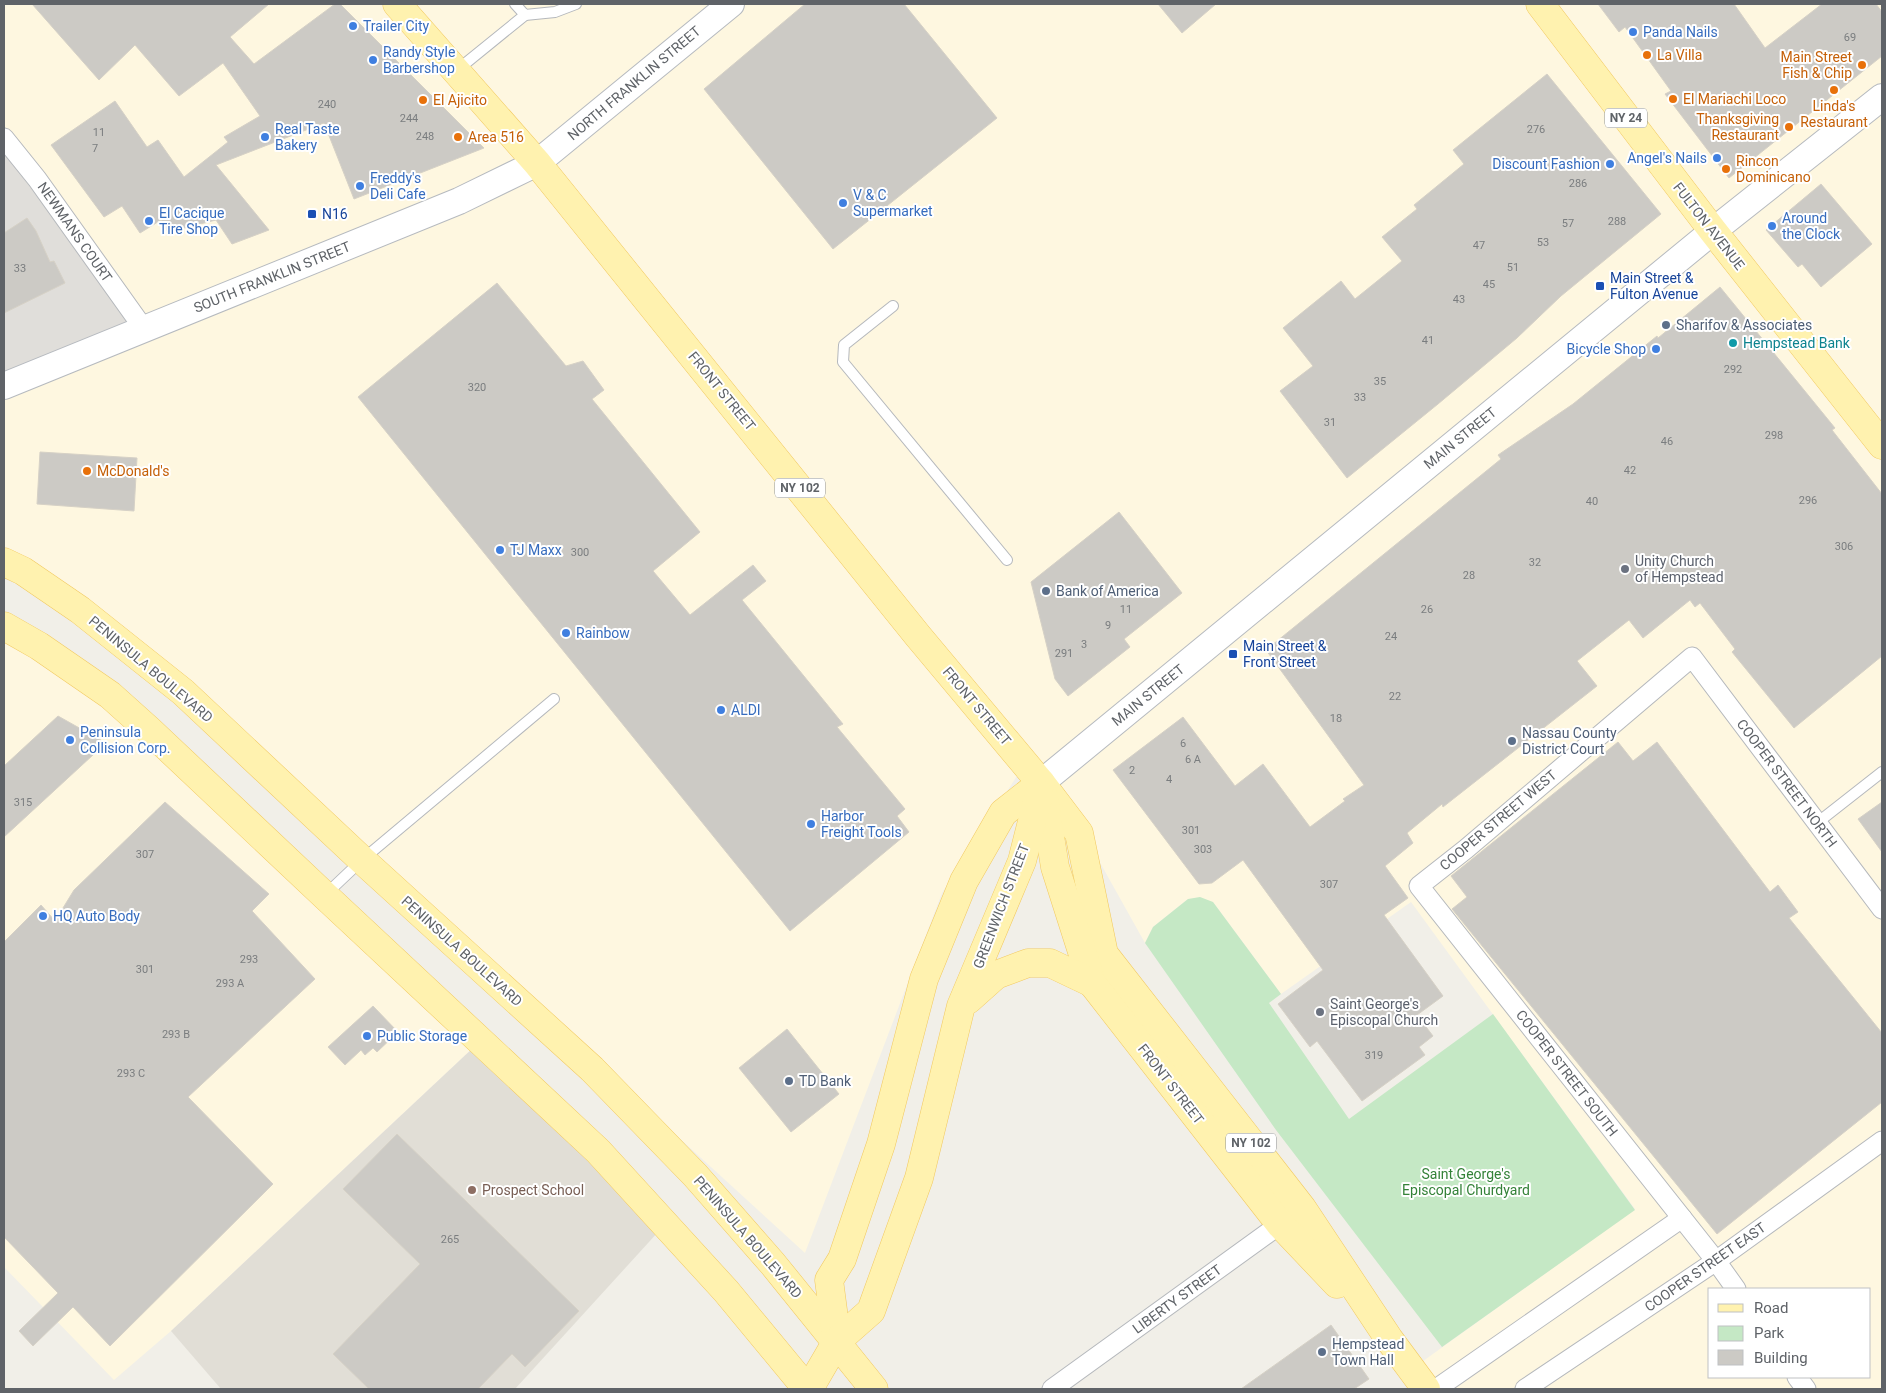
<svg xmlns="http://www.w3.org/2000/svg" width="1886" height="1393" font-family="Roboto,sans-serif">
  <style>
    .commercial { fill: #fef7e0; fill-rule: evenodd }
    .industrial { fill: #e0deda }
    .education { fill: #e1ded6 }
    .green { fill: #c5e8c5 }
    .building { fill: #cccac5; stroke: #d6d1c6 }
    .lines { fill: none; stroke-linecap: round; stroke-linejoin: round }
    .lane-casing { stroke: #b5b8bc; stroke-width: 12 }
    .street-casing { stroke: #b5b8bc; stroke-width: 21 }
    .secondary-casing { stroke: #b6babf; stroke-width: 28 }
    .primary-casing { stroke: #f2c960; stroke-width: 29 }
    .lane { stroke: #fff; stroke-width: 10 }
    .street { stroke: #fff; stroke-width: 19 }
    .secondary { stroke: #fff; stroke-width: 26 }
    .primary { stroke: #fff2af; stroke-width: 28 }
    .shop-dot { fill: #3f7fe0; stroke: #fff; stroke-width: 2 }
    .food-dot { fill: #e8710a; stroke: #fff; stroke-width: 2 }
    .transit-dot { fill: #1a4fb4; stroke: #fff; stroke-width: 2 }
    .service-dot { fill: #5c6f8a; stroke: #fff; stroke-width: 2 }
    .culture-dot { fill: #0f9aa8; stroke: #fff; stroke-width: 2 }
    .worship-dot { fill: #6b7280; stroke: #fff; stroke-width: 2 }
    .education-dot { fill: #8d6e63; stroke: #fff; stroke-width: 2 }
    .labels { text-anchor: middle; stroke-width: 4; stroke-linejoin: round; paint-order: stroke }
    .number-label { font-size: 11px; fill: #7a7d7f }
    .shield { fill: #fff; stroke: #8f9295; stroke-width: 1 }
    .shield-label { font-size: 12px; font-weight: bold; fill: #5f6368 }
    .shop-label { font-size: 14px; fill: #366cbe; stroke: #fff; text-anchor: start }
    .food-label { font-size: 14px; fill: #c56008; stroke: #fff; text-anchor: start }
    .street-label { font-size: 14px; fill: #5f6368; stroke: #fff }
    .transit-label { font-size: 14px; fill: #164399; stroke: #fff; text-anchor: start }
    .service-label { font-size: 14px; fill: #4e5e75; stroke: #fff; text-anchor: start }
    .culture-label { font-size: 14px; fill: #0d838f; stroke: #fff; text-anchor: start }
    .worship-label { font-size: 14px; fill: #5b616d; stroke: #fff; text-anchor: start }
    .park-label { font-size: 14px; fill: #348238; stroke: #fff }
    .education-label { font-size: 14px; fill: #785e54; stroke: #fff; text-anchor: start }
  </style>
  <rect width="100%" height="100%" fill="#f1efe8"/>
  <!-- commercial -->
  <g class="commercial">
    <path d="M4,4H1882V1389H1426L1412,1369L1635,1209L1411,902L1281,994L1213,902L1188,899L1153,927L1145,943L1084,834L1022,768L942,893L805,1253L478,954L4,554ZM1710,1289H1870V1377H1710Z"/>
    <path d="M4,635L102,699L474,1047L171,1331L114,1380L4,1267Z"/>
  </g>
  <!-- industrial -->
  <path class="industrial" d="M4,153L137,326L4,381Z"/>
  <!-- education -->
  <path class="education" d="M474,1047L659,1231L515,1389H221L171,1331Z"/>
  <!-- green -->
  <path class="green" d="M1200,897L1213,902L1281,994L1269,1003L1349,1119L1493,1014L1635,1210L1442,1347L1276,1130L1145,943L1153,927L1188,899Z"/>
  <!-- building -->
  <g class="building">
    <path d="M32,4H269L230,37L254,64L335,4H340L484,148L354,199L324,123L216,165L269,230L232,244L216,220L168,232L161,220L140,233L122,206L104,217L51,145L115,101L147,147L158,140L184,177L228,142L224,137L260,116L223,63L179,96L135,45L99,80Z"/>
    <path d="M805,4H904L997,118L833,249L704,89Z"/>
    <path d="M1158,4H1216L1182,33Z"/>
    <path d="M1598,4H1734L1765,48L1822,4H1876L1882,12V56L1729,178L1665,94L1671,91L1625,27L1619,32Z"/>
    <path d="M1547,74L1661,214L1561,296L1517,338L1438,404L1347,478L1280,391L1313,366L1283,328L1341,281L1355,299L1402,261L1382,237L1417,209L1414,205L1464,164L1453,150Z"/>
    <path d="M1821,184L1872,244L1821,287L1802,264L1798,267L1766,230Z"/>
    <path d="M27,218L36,231L50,262L54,261L65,283L4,313V233Z"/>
    <path d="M497,283L566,366L583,361L604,390L592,399L700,532L653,571L690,615L753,565L766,581L742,600L843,724L837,727L905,809L897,816L909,832L790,931L358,397Z"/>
    <path d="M1720,287L1835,428L1832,430L1882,494V656L1794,728L1732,652L1735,649L1700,603L1695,607L1690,600L1643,638L1629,620L1577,661L1597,686L1443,807L1442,804L1407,833L1413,843L1385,866L1408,898L1384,915L1443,996L1417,1015L1433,1036L1419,1047L1425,1055L1362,1101L1317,1041L1310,1047L1278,1004L1323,970L1243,860L1212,883L1199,884L1113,770L1183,717L1235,786L1263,764L1310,827L1345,801L1343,799L1364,785L1266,650L1501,459L1498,455L1573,404L1657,336L1658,338Z"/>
    <path d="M40,452L137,458L134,511L37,504Z"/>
    <path d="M1119,512L1182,593L1124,639L1130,647L1068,696L1055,679L1031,582Z"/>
    <path d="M58,716L106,743L4,837V766Z"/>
    <path d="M1618,742L1633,761L1657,742L1770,892L1778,885L1798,912L1789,918L1882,1033V1102L1717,1234L1452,909L1467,897L1451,876Z"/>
    <path d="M165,802L269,894L252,911L315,979L188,1097L273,1184L110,1346L73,1307L33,1346L19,1331L58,1293L4,1237V942L41,905L55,921L74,890Z"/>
    <path d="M1882,802V852L1858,819Z"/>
    <path d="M373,1006L398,1032L377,1052L373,1048L365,1055L361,1050L345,1065L328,1047Z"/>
    <path d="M787,1029L839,1094L791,1132L739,1068Z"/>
    <path d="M397,1134L579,1311L525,1367L512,1354L478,1389H369L333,1354L420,1264L343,1189Z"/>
    <path d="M1331,1325L1369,1379L1354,1389H1241Z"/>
  </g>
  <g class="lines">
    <defs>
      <g id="lane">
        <path d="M515,4L525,15L555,12L576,4"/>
        <path d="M456,71L525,15"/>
        <path d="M893,306L844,345L843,362L1007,560"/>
        <path d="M1817,823L1882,772"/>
        <path d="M325,895L362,860L554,699"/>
      </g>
      <g id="street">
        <path d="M4,138L37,179L144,329"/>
        <path d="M1736,1289L1716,1261L1419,886L1466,849L1692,657L1882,909"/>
        <path d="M1797,1377L1806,1389"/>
        <path d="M1052,1389L1290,1217"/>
        <path d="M1436,1389L1682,1218"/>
        <path d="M1525,1389L1716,1261L1882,1141"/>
      </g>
      <g id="secondary">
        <path d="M4,386L459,201L537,163L731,4"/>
        <path d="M1041,783L1713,231L1882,97"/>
      </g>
      <g id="primary">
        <path d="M397,4L537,163L918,636L1041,783L1079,833L1104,954L1302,1208L1389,1339L1426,1389"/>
        <path d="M1540,4L1713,231L1882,445"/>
        <path d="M4,562L23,571L80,610L183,692L362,860L592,1069L695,1175L773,1264L874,1389"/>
        <path d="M4,626L39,646L110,695L149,730L324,895L598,1151L726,1291L807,1389"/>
        <path d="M1042,787L1055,867L1092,983L1280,1224L1337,1284"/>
        <path d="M968,1000L996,975L1028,963H1050L1092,983"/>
        <path d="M837,1341L829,1280L842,1259L881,1144L924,979L964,881L1003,813L1041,783"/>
        <path d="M809,1389L837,1341L871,1311L919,1178L961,1006L1022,861L1039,794"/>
      </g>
    </defs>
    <!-- lane casing -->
    <use href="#lane" class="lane-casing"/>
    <!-- street casing -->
    <use href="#street" class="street-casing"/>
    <!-- secondary casing -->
    <use href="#secondary" class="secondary-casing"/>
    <!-- primary casing -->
    <use href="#primary" class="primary-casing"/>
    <!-- lane -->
    <use href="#lane" class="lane"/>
    <!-- street -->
    <use href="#street" class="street"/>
    <!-- secondary -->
    <use href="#secondary" class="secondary"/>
    <!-- primary -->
    <use href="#primary" class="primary"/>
  </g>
  <!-- markers -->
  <g class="shop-dot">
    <circle cx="353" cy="26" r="5"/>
    <circle cx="1633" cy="32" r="5"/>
    <circle cx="373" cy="60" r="5"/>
    <circle cx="265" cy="137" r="5"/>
    <circle cx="1717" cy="158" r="5"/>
    <circle cx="1610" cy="164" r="5"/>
    <circle cx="360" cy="186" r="5"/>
    <circle cx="843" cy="203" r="5"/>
    <circle cx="149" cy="221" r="5"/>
    <circle cx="1772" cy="226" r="5"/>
    <circle cx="1656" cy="349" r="5"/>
    <circle cx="500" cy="550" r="5"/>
    <circle cx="566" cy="633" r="5"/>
    <circle cx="721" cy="710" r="5"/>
    <circle cx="70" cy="740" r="5"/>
    <circle cx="811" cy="824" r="5"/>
    <circle cx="43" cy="916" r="5"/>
    <circle cx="367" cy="1036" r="5"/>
  </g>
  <g class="food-dot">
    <circle cx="1647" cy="55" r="5"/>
    <circle cx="1862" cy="65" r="5"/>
    <circle cx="1834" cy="90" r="5"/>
    <circle cx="1673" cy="99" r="5"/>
    <circle cx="423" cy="100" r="5"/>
    <circle cx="1789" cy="127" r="5"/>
    <circle cx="458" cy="137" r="5"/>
    <circle cx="1726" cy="169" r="5"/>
    <circle cx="87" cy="471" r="5"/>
  </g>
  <g class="transit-dot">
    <rect x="307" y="209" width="10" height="10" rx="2.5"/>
    <rect x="1595" y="281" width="10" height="10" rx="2.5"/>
    <rect x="1228" y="649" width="10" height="10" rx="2.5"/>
  </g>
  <g class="service-dot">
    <circle cx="1666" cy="325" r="5"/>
    <circle cx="1046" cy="591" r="5"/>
    <circle cx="1512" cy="741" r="5"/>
    <circle cx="789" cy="1081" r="5"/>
    <circle cx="1322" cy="1352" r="5"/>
  </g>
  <circle class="culture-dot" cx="1733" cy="343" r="5"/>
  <g class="worship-dot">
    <circle cx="1625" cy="569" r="5"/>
    <circle cx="1320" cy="1012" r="5"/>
  </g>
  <circle class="education-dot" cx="472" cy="1190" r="5"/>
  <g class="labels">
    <!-- number labels -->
    <g class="number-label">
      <text x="1850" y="41">69</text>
      <text x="327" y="108">240</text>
      <text x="409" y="122">244</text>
      <text x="1536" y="133">276</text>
      <text x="99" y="136">11</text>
      <text x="425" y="140">248</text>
      <text x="95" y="152">7</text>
      <text x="1578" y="187">286</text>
      <text x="1617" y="225">288</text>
      <text x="1568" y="227">57</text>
      <text x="1543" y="246">53</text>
      <text x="1479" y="249">47</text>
      <text x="1513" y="271">51</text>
      <text x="20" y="272">33</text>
      <text x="1489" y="288">45</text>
      <text x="1459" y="303">43</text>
      <text x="1428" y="344">41</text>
      <text x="1733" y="373">292</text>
      <text x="1380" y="385">35</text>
      <text x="477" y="391">320</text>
      <text x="1360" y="401">33</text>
      <text x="1330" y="426">31</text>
      <text x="1774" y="439">298</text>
      <text x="1667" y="445">46</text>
      <text x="1630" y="474">42</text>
      <text x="1808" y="504">296</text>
      <text x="1592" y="505">40</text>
      <text x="1844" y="550">306</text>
      <text x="580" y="556">300</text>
      <text x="1535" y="566">32</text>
      <text x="1469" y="579">28</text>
      <text x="1126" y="613">11</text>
      <text x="1427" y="613">26</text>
      <text x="1108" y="629">9</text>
      <text x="1391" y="640">24</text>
      <text x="1084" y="648">3</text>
      <text x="1064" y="657">291</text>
      <text x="1395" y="700">22</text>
      <text x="1336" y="722">18</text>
      <text x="1183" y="747">6</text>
      <text x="1193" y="763">6 A</text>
      <text x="1132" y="774">2</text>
      <text x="1169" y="783">4</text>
      <text x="23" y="806">315</text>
      <text x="1191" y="834">301</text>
      <text x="1203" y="853">303</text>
      <text x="145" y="858">307</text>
      <text x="1329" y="888">307</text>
      <text x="249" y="963">293</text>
      <text x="145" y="973">301</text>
      <text x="230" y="987">293 A</text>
      <text x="176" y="1038">293 B</text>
      <text x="1374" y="1059">319</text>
      <text x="131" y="1077">293 C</text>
      <text x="450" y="1243">265</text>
    </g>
    <!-- shield labels -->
    <g class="shield">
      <rect x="1605" y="108.5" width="42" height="19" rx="4"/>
      <rect x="775" y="478.5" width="50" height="19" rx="4"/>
      <rect x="1226" y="1133.5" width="50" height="19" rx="4"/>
    </g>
    <g class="shield-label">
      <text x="1626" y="122">NY 24</text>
      <text x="800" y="492">NY 102</text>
      <text x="1251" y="1147">NY 102</text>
    </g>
    <!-- shop labels -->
    <g class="shop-label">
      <text x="363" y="31">Trailer City</text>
      <text x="1643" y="37">Panda Nails</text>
      <text x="383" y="57">Randy Style<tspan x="383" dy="16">Barbershop</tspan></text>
      <text x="275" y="134">Real Taste<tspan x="275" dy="16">Bakery</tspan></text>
      <text x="1707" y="163" text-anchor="end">Angel's Nails</text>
      <text x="1600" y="169" text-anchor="end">Discount Fashion</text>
      <text x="370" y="183">Freddy's<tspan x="370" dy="16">Deli Cafe</tspan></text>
      <text x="853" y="200">V &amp; C<tspan x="853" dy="16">Supermarket</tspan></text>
      <text x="159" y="218">El Cacique<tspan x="159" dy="16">Tire Shop</tspan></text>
      <text x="1782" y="223">Around<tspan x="1782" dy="16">the Clock</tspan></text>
      <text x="1646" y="354" text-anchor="end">Bicycle Shop</text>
      <text x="510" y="555">TJ Maxx</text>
      <text x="576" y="638">Rainbow</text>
      <text x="731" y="715">ALDI</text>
      <text x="80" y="737">Peninsula<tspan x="80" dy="16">Collision Corp.</tspan></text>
      <text x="821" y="821">Harbor<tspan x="821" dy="16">Freight Tools</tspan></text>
      <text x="53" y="921">HQ Auto Body</text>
      <text x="377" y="1041">Public Storage</text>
    </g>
    <!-- food labels -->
    <g class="food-label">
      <text x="1657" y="60">La Villa</text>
      <text x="1852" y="62" text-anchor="end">Main Street<tspan x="1852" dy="16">Fish &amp; Chip</tspan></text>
      <text x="1683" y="104">El Mariachi Loco</text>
      <text x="433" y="105">El Ajicito</text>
      <text x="1834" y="111" text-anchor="middle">Linda's<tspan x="1834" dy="16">Restaurant</tspan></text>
      <text x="1779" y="124" text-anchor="end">Thanksgiving<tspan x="1779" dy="16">Restaurant</tspan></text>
      <text x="468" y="142">Area 516</text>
      <text x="1736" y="166">Rincon<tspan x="1736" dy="16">Dominicano</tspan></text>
      <text x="97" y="476">McDonald's</text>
    </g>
    <!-- street labels -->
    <g class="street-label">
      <text transform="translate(634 83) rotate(-40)" y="5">NORTH FRANKLIN STREET</text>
      <text transform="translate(1709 226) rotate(52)" y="5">FULTON AVENUE</text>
      <text transform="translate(75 232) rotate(55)" y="5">NEWMANS COURT</text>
      <text transform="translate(272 277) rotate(-22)" y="5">SOUTH FRANKLIN STREET</text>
      <text transform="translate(722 391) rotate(51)" y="5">FRONT STREET</text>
      <text transform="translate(1460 438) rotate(-39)" y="5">MAIN STREET</text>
      <text transform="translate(151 669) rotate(40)" y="5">PENINSULA BOULEVARD</text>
      <text transform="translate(1148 695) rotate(-39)" y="5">MAIN STREET</text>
      <text transform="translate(977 706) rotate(50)" y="5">FRONT STREET</text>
      <text transform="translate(1787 783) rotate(53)" y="5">COOPER STREET NORTH</text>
      <text transform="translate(1498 820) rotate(-40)" y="5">COOPER STREET WEST</text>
      <text transform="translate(1001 906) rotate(-69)" y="5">GREENWICH STREET</text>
      <text transform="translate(462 951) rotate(42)" y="5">PENINSULA BOULEVARD</text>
      <text transform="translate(1567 1073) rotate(52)" y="5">COOPER STREET SOUTH</text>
      <text transform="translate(1171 1084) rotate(52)" y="5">FRONT STREET</text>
      <text transform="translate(748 1237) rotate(49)" y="5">PENINSULA BOULEVARD</text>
      <text transform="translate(1705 1267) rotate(-35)" y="5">COOPER STREET EAST</text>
      <text transform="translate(1177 1299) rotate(-36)" y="5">LIBERTY STREET</text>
    </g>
    <!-- transit labels -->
    <g class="transit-label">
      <text x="322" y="219">N16</text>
      <text x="1610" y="283">Main Street &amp;<tspan x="1610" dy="16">Fulton Avenue</tspan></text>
      <text x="1243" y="651">Main Street &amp;<tspan x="1243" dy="16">Front Street</tspan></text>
    </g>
    <!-- service labels -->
    <g class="service-label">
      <text x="1676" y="330">Sharifov &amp; Associates</text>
      <text x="1056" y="596">Bank of America</text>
      <text x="1522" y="738">Nassau County<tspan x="1522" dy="16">District Court</tspan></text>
      <text x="799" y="1086">TD Bank</text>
      <text x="1332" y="1349">Hempstead<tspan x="1332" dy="16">Town Hall</tspan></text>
    </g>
    <!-- culture labels -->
    <g class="culture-label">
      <text x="1743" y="348">Hempstead Bank</text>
    </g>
    <!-- worship labels -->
    <g class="worship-label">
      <text x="1635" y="566">Unity Church<tspan x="1635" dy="16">of Hempstead</tspan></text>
      <text x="1330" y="1009">Saint George's<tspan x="1330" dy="16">Episcopal Church</tspan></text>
    </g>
    <!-- park labels -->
    <g class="park-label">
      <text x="1466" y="1179">Saint George's<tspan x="1466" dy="16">Episcopal Churdyard</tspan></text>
    </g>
    <!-- education labels -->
    <g class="education-label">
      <text x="482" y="1195">Prospect School</text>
    </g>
  </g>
  <!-- border -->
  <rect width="1886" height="1393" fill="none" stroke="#5f6368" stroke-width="10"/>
  <!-- legend -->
  <rect x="1708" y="1288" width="162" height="90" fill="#ffffff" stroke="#bfc1c3"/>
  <rect x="1718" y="1304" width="25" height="8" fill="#fff2af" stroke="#bfc1c3"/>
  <text x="1754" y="1313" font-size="15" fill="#5f6368">Road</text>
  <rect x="1718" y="1326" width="25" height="15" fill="#c5e8c5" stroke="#bfc1c3"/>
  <text x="1754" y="1338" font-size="15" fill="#5f6368">Park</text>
  <rect x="1718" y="1350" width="25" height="15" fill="#cccac5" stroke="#bfc1c3"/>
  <text x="1754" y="1363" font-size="15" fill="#5f6368">Building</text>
</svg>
